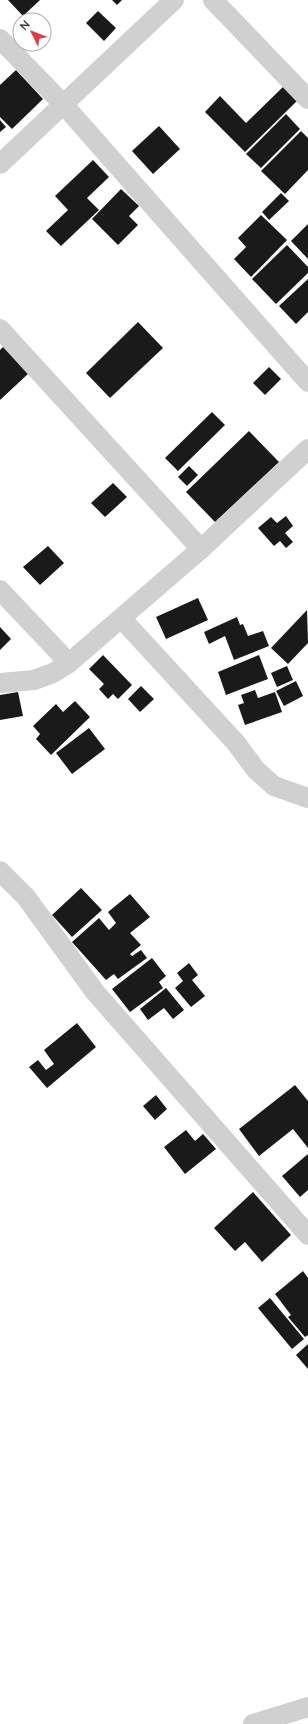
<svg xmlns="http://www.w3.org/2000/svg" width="308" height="1724" font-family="Lato,sans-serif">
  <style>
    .building { fill: #1a1a1a }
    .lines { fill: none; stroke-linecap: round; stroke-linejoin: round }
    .street { stroke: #d0d0d0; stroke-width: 20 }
  </style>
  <rect width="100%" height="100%" fill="#fff"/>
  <!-- building -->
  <g class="building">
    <path d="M8,0H40L23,16Z"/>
    <path d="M112,0H122L117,5Z"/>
    <path d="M98,11L116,28L104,41L86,23Z"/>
    <path d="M16,70L43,99L12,129L0,117V85Z"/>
    <path d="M285,85L299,99L245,152L205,112L220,96L246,123Z"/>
    <path d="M286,114L300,129L261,168L246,154Z"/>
    <path d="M0,120L6,127L0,132Z"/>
    <path d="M159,126L180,149L153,174L132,151Z"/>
    <path d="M301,131L308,138V170L285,194L261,171Z"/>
    <path d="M93,160L109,177L87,198L99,210L61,246L46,231L68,210L55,196Z"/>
    <path d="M121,189L139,206L129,216L138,225L118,245L92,219Z"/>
    <path d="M281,193L289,201L269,220L262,212Z"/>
    <path d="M261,215L287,240L251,277L234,259L246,247L238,238Z"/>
    <path d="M308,224V259L291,241Z"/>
    <path d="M287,245L308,267V273L276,304L252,279Z"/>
    <path d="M308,279V312L296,324L279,306Z"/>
    <path d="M138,322L163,348L110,398L86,373Z"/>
    <path d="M4,346L29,373L0,400V350Z"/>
    <path d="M269,367L281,379L265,395L253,383Z"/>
    <path d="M212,412L225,425L178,471L165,458Z"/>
    <path d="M249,431L279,462L215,522L186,492Z"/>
    <path d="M189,466L198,475L187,486L178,477Z"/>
    <path d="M113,483L127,497L105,517L91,503Z"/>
    <path d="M286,516L293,526L285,533L293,542L286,548L280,541L274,546L258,528L271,517L277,523Z"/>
    <path d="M48,546L64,563L40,585L23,567Z"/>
    <path d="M198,598L208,620L166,639L156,617Z"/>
    <path d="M307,610L308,643L288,664L271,648Z"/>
    <path d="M237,617L240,625L243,624L248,636L263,631L269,646L234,660L225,636L209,644L204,632Z"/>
    <path d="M0,627L11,639L0,650Z"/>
    <path d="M103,655L132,685L118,699L113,694L108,699L99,689L104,684L89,669Z"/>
    <path d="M259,655L268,679L226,695L218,672Z"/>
    <path d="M287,666L293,680L277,687L271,673Z"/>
    <path d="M296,681L303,696L284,706L276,691Z"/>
    <path d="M141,686L154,699L140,712L128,699Z"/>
    <path d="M255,690L258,698L275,692L282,712L245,725L238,705L244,703L241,695Z"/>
    <path d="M18,692L23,716L0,720V695Z"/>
    <path d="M75,701L90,717L51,755L36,739L40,734L33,726L56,704L63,712Z"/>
    <path d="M89,728L105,749L72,774L56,753Z"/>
    <path d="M81,888L102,910L72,937L52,915Z"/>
    <path d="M130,894L150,917L130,933L141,945L130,954L132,956L141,950L147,958L118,979L114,974L106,980L72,942L99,918L109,930L116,923L108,912Z"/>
    <path d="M152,958L166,976L159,982L163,988L130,1012L112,989Z"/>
    <path d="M189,963L198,975L192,980L205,996L191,1007L175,988L183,981L177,973Z"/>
    <path d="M166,988L184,1010L173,1019L164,1008L148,1020L140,1009Z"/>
    <path d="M77,1023L96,1047L47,1088L29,1067L38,1060L46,1070L54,1064L44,1050Z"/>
    <path d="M295,1085L308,1101V1148L293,1129L259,1156L239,1129Z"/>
    <path d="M156,1095L167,1109L155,1120L143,1106Z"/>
    <path d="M186,1130L195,1141L203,1134L216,1149L185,1174L164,1147Z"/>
    <path d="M308,1154V1190L300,1197L282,1176Z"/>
    <path d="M253,1192L291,1235L262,1262L245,1242L235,1251L214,1228Z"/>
    <path d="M303,1271L308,1278V1335L305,1337L288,1317L291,1315L275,1294Z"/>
    <path d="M270,1298L304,1339L292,1349L258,1308Z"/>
    <path d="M308,1344V1369L296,1355Z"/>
  </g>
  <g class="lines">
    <!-- street -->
    <g class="street">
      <path d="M213,0L308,99"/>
      <path d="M0,39L63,104L308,382"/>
      <path d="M0,164L174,0"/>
      <path d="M0,329L201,549"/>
      <path d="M0,590L69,663"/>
      <path d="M121,618L236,743L256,770L274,786L308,798"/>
      <path d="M0,683L34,680L53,673L69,663L201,549L308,449"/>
      <path d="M0,871L26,897L95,992L308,1235"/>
      <path d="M253,1724L308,1707"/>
    </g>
  </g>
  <!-- north arrow -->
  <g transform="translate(32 32) rotate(313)"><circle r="19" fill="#ffffff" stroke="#adadad"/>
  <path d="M0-3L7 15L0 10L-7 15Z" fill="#e63946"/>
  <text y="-6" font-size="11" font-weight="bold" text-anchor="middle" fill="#333333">N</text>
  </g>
</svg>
